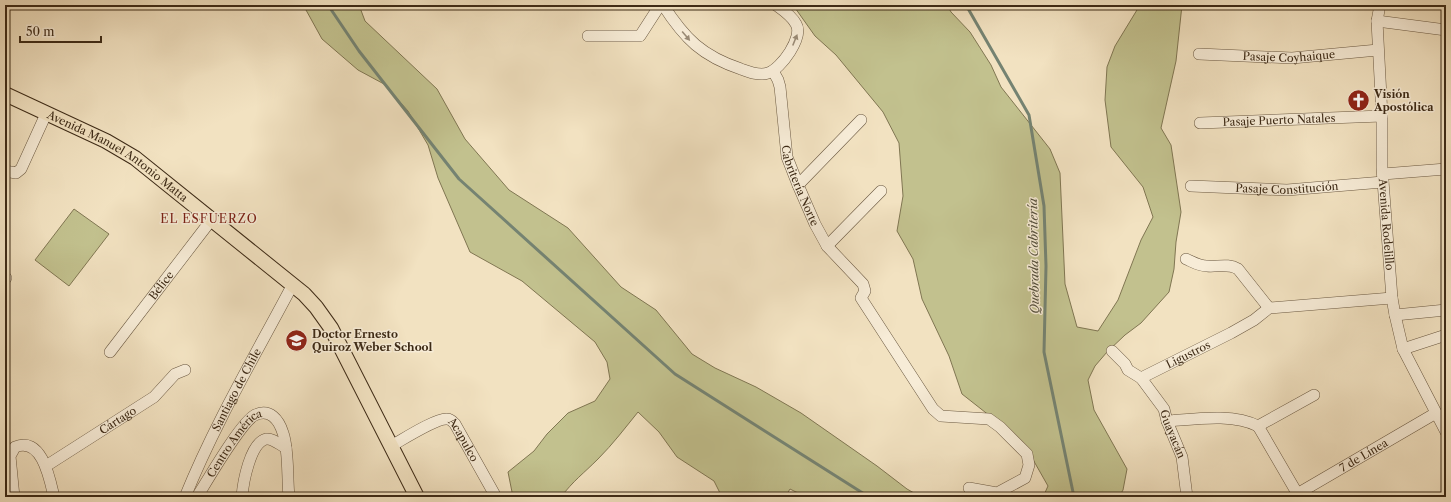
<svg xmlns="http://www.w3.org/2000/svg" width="1451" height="502" font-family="'Libre Caslon Text',serif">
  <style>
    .green { fill: #c2c18e; stroke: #807652 }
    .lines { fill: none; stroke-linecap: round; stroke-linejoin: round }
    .stream { stroke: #758372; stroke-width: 3 }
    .minor-casing { stroke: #6a5841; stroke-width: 12 }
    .major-casing { stroke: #3d2a16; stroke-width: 16 }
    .minor { stroke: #f7ecd7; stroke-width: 11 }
    .major { stroke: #f2e2c1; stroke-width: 14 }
    .oneway { fill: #9a8b76 }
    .labels { text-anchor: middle; stroke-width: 3; stroke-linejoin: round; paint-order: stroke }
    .street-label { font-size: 11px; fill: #3d2a16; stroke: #f7ecd7 }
    .poi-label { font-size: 11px; font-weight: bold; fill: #3d2a16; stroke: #f7ecd7; text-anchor: start }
    .neighbourhood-label { font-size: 12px; letter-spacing: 1px; fill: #7a1f14; stroke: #f7ecd7 }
    .water-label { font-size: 12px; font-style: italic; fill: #544f3c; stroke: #f7ecd7 }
  </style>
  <rect width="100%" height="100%" fill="#f2e2c1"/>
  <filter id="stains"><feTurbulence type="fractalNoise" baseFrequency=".005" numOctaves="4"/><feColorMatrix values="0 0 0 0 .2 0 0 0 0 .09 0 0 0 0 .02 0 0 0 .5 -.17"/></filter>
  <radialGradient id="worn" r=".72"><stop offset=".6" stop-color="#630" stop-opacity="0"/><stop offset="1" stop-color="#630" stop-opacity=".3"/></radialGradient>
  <!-- green -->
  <g class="green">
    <path d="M301,5H359L365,21L437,89L465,139L509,190L568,228L621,287L656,310L692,354L715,368L756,387L801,413L877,466L907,489L921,497H806L790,489L785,497H722L714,481L677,457L659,432L638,412C625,428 613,444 598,459C584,473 573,481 561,497H513L508,472L534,451L547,434L568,413L595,401L610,379L607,362L595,342L522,281L470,252L438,178L428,145L408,111L384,84L358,70L322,39L306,10Z"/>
    <path d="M793,5H947L951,12L970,32L991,65L1001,87L1050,149L1060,173L1065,284L1077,327L1098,331L1118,300L1141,240L1153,217L1143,187L1111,147L1105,100L1107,67L1115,46L1140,5H1182L1176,61L1161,128L1171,145L1181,212L1176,242L1174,269L1169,292L1141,323L1125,335L1107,352L1095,366L1088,380L1094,410L1127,469L1123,490L1119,497H1043L1048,486L1023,442L962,394L949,356L922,299L913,259L897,231L903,196L899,143L883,112L836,55L815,36Z"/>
    <path d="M74,209L109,234L69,286L35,260Z"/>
  </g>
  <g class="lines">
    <!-- stream -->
    <g class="stream">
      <path d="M328,5L359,51L459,179L675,374L869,497"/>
      <path d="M966,5L1029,115L1044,206L1046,266L1044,352L1074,497"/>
    </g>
    <defs>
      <g id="minor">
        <path d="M663,5C685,39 702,56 741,69C749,72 759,76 768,73C781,69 804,37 796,24C792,16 783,10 776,5"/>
        <path id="s1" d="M1380,5L1377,21L1382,116V168L1392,298L1395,315L1403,349L1446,432"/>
        <path d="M1377,21L1446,30"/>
        <path d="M588,36H640L660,5"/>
        <path id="s2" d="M1199,54L1292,58L1378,50"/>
        <path id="s3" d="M773,71L778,80L780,87L787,157L798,185L815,224L827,246L863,284L865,291L861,298L933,409L941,416L989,419L1000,427L1027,454L1029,465L1025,478L997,493L969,488"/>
        <path id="s4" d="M1200,123L1382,116"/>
        <path d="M5,171L16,173L21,169L46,114"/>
        <path d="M1383,174L1446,169"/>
        <path d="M798,185L861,120"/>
        <path id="s5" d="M1191,186L1287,190L1383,182"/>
        <path d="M827,246L881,191"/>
        <path d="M1186,259C1193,262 1199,266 1207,266C1218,267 1228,263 1238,269L1269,308"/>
        <path d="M5,279L6,278"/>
        <path d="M1395,315L1446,310"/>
        <path d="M1403,349L1446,335"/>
        <path id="s6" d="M1112,351L1125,364L1128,370L1141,378L1231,333L1254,320L1269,308L1392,298"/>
        <path id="s7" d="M110,352L212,219"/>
        <path id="s8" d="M1141,378L1164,409L1167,421L1182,457L1187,497"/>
        <path d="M1167,421C1195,419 1233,413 1258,426"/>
        <path d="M1258,426L1297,493"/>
        <path d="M1258,426L1314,395"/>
        <path id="s9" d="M391,446C402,440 436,418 447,419C451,419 453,422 455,424L496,497"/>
        <path id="s10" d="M46,466L154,397L175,374L185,370"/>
        <path d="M14,497L10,456L15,447C42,435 50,480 54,497"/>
        <path id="s11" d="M185,497C215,423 256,354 293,284"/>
        <path id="s12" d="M197,497C207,481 241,422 255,415C270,408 279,420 283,433C289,450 287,478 289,497"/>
        <path d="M242,497C243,483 250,443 266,439C273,438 280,445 286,448"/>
        <path id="s13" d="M1292,497L1436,413"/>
      </g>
      <g id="major">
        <path id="s14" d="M5,94L106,141L135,158L304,294L316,307L331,328L417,497"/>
      </g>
    </defs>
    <!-- minor casing -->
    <use href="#minor" class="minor-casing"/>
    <!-- major casing -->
    <use href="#major" class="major-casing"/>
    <!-- minor -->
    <use href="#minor" class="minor"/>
    <!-- major -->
    <use href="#major" class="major"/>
  </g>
  <!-- one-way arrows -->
  <defs><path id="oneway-solid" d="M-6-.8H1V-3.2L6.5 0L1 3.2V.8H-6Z"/></defs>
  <g class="oneway">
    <use href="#oneway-solid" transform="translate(686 36) rotate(50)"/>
    <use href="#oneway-solid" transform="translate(795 40) rotate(-68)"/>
  </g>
  <!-- icons -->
  <defs>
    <symbol id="church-disc" viewBox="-11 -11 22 22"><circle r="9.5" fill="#8f2418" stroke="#f7ecd7"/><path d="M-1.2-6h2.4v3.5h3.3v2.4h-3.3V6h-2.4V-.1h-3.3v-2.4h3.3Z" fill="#fff"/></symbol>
    <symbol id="school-disc" viewBox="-11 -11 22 22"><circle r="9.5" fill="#8f2418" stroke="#f7ecd7"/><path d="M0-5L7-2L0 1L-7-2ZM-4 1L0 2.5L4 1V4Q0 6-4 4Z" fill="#fff"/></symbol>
  </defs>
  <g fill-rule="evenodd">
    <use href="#church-disc" x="1346" y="88" width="25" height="25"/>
    <use href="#school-disc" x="284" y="328" width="25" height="25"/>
  </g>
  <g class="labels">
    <!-- street labels -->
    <g class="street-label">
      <text dy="4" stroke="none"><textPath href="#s2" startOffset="90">Pasaje Coyhaique</textPath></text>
      <text dy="4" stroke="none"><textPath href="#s4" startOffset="79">Pasaje Puerto Natales</textPath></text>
      <text dy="4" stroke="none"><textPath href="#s14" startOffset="129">Avenida Manuel Antonio Matta</textPath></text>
      <text dy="4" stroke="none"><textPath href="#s3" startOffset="119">Cabritería Norte</textPath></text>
      <text dy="4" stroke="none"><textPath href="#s5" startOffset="96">Pasaje Constitución</textPath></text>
      <text dy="4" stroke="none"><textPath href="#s1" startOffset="220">Avenida Rodelillo</textPath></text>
      <text dy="4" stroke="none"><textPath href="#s7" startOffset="84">Bélice</textPath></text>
      <text dy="4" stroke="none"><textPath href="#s6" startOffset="93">Ligustros</textPath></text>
      <text dy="4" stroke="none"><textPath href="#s11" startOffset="119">Santiago de Chile</textPath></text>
      <text dy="4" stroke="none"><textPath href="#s10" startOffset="85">Cártago</textPath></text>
      <text dy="4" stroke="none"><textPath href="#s8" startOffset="65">Guayacán</textPath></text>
      <text dy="4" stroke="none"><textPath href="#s9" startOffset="90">Acapulco</textPath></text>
      <text dy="4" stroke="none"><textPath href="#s12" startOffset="66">Centro América</textPath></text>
      <text dy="4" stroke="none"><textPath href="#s13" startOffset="83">7 de Línea</textPath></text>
    </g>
    <!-- poi labels -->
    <g class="poi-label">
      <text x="1374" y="98">Visión<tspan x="1374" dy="13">Apostólica</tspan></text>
      <text x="312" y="338">Doctor Ernesto<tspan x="312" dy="13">Quiroz Weber School</tspan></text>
    </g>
    <!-- neighbourhood labels -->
    <g class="neighbourhood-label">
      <text x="209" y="223">EL ESFUERZO</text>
    </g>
    <!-- water labels -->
    <g class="water-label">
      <text transform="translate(1034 256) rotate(-91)" y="4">Quebrada Cabritería</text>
    </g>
  </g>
  <!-- margin -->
  <rect width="1451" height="502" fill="none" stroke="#f2e2c1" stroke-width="20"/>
  <rect x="6" y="6" width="1439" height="490" fill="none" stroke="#3d2a16" stroke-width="2"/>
  <rect x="10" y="10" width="1431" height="482" fill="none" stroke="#3d2a16"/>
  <!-- scale -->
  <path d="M20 36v6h81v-6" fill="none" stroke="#3d2a16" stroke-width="2"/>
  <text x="26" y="36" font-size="12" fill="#3d2a16" stroke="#f7ecd7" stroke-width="3" paint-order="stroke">50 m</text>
  <rect width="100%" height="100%" filter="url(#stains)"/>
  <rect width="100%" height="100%" fill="url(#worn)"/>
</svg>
